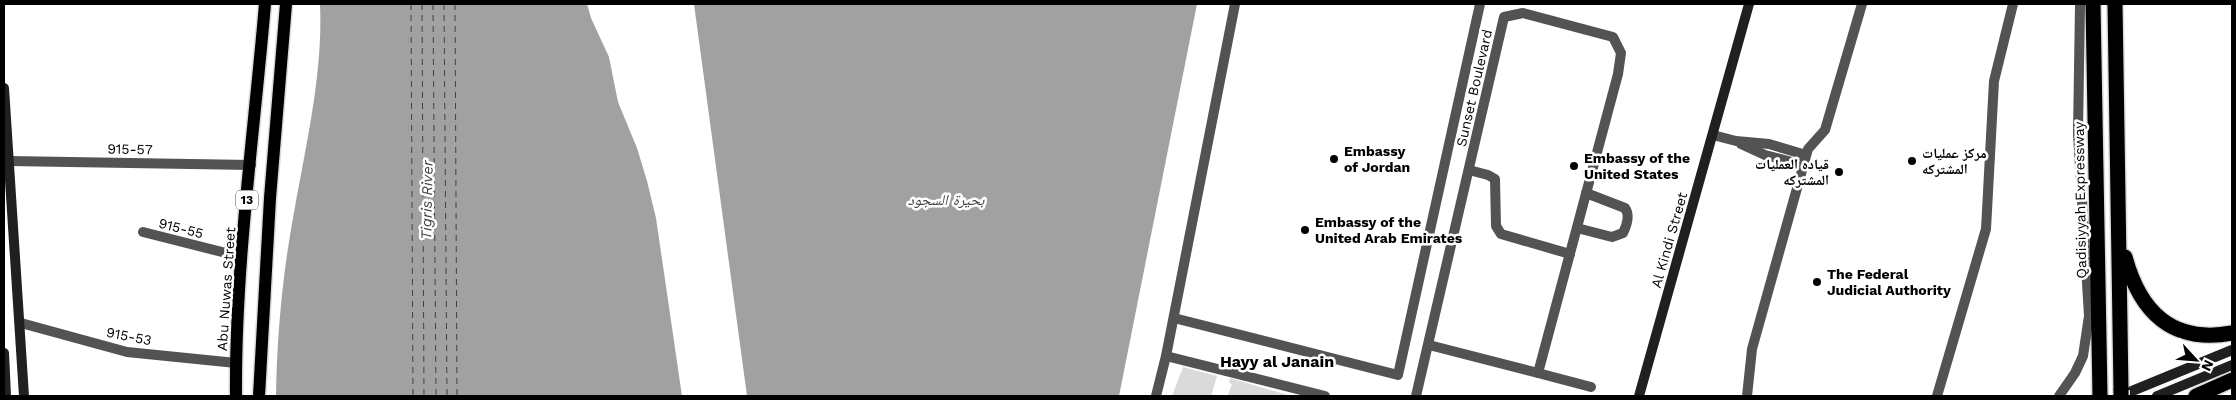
<svg xmlns="http://www.w3.org/2000/svg" width="2236" height="400" font-family="'Work Sans','Noto Naskh Arabic',sans-serif">
  <style>
    .green { fill: #dadada }
    .water { fill: #a1a1a1 }
    .lines { fill: none; stroke-linecap: round; stroke-linejoin: round }
    .ferry { stroke: #424242; stroke-width: 1; stroke-dasharray: 6 5; stroke-linecap: butt }
    .primary-casing { stroke: #dbdbdb; stroke-width: 15 }
    .highway-casing { stroke: #dbdbdb; stroke-width: 18 }
    .street { stroke: #535353; stroke-width: 10 }
    .secondary { stroke: #202020; stroke-width: 10 }
    .primary { stroke: #000; stroke-width: 12 }
    .highway { stroke: #000; stroke-width: 15 }
    .highway-bridge-casing { stroke: #dbdbdb; stroke-width: 18; stroke-linecap: butt }
    .highway-bridge { stroke: #000; stroke-width: 15 }
    .poi-dot { fill: #000; stroke: #fff; stroke-width: 2 }
    .labels { text-anchor: middle; stroke-width: 5; stroke-linejoin: round; paint-order: stroke }
    .shield { fill: #fff; stroke: #4c4c4c; stroke-width: 1 }
    .shield-label { font-size: 12px; font-weight: bold; fill: #000 }
    .street-label { font-size: 14px; fill: #000; stroke: #fff }
    .poi-label { font-size: 14px; font-weight: bold; fill: #000; stroke: #fff; text-anchor: start }
    .water-label { font-size: 15px; font-style: italic; fill: #424242; stroke: #fff }
    .quarter-label { font-size: 16px; font-weight: bold; fill: #000; stroke: #fff }
  </style>
  <rect width="100%" height="100%" fill="#fff"/>
  <!-- green -->
  <g class="green">
    <path d="M1183,367L1217,376L1211,396H1172Z"/>
    <path d="M1230,378L1291,396L1228,395L1232,384L1229,383Z"/>
  </g>
  <!-- water -->
  <g class="water">
    <path d="M320,4H587L591,18L609,57L618,102L637,148L647,181L656,218L682,396H276C277,333 283,269 295,207C307,140 323,72 320,4Z"/>
    <path d="M694,4H1197L1119,396H747Z"/>
  </g>
  <g class="lines">
    <!-- ferry -->
    <g class="ferry">
      <path d="M411,4L413,396"/>
      <path d="M422,4L424,396"/>
      <path d="M433,4L436,396"/>
      <path d="M444,4L447,396"/>
      <path d="M455,4L457,396"/>
    </g>
    <defs>
      <g id="primary">
        <path d="M236,396C235,265 254,134 265,4"/>
        <path d="M259,396L270,198L286,4"/>
      </g>
      <g id="highway">
        <path d="M2093,4L2100,396"/>
        <path d="M2115,4L2121,390"/>
        <path d="M2125,257C2140,312 2172,344 2232,333"/>
        <path d="M2196,396L2232,380"/>
      </g>
    </defs>
    <!-- primary casing -->
    <use href="#primary" class="primary-casing"/>
    <!-- highway casing -->
    <use href="#highway" class="highway-casing"/>
    <!-- street -->
    <g class="street">
      <path d="M1713,135L1736,141L1769,144L1806,155"/>
      <path d="M1741,144L1765,155L1804,165"/>
      <path d="M9,161L251,165"/>
      <path d="M1469,170L1488,175L1495,179L1496,226L1501,234L1570,254"/>
      <path d="M1577,228L1612,237L1623,233C1627,225 1630,215 1625,208L1586,193"/>
      <path d="M143,232L242,257"/>
      <path d="M1174,318L1398,375L1480,4"/>
      <path d="M21,323L127,352L236,363"/>
      <path d="M1166,356L1325,396"/>
      <path d="M1538,373L1591,387"/>
      <path d="M1156,396L1166,356L1235,4"/>
      <path d="M1416,396L1504,17L1523,13L1613,37L1621,53L1618,74L1538,373L1429,345"/>
      <path d="M1747,396L1752,349L1808,149L1825,130L1862,4"/>
      <path d="M1937,396L1986,229L1994,81L2013,4"/>
      <path d="M2059,396L2075,373L2083,356L2089,316L2078,134L2080,4"/>
    </g>
    <!-- secondary -->
    <g class="secondary">
      <path d="M4,88L24,396"/>
      <path d="M4,353L6,396"/>
      <path d="M2132,391L2232,350"/>
      <path d="M1639,396L1749,4"/>
      <path d="M2157,396L2232,365"/>
    </g>
    <!-- primary -->
    <use href="#primary" class="primary"/>
    <!-- highway -->
    <use href="#highway" class="highway"/>
    <defs>
      <path id="highway-bridge" d="M2121,390V396"/>
    </defs>
    <!-- highway-bridge casing -->
    <use href="#highway-bridge" class="highway-bridge-casing"/>
    <!-- highway-bridge -->
    <use href="#highway-bridge" class="highway-bridge"/>
  </g>
  <!-- markers -->
  <g class="poi-dot">
    <circle cx="1334" cy="159" r="5"/>
    <circle cx="1912" cy="161" r="5"/>
    <circle cx="1574" cy="166" r="5"/>
    <circle cx="1839" cy="172" r="5"/>
    <circle cx="1305" cy="230" r="5"/>
    <circle cx="1817" cy="282" r="5"/>
  </g>
  <g class="labels">
    <!-- shield labels -->
    <rect class="shield" x="236" y="190.5" width="22" height="19" rx="4"/>
    <g class="shield-label">
      <text x="247" y="204">13</text>
    </g>
    <!-- street labels -->
    <g class="street-label">
      <text transform="translate(1474 88) rotate(-77)" y="5">Sunset Boulevard</text>
      <text transform="translate(130 149) rotate(1)" y="5">915-57</text>
      <text transform="translate(2080 200) rotate(-91)" y="5">Qadisiyyah Expressway</text>
      <text transform="translate(181 228) rotate(14)" y="5">915-55</text>
      <text transform="translate(1669 240) rotate(-74)" y="5">Al Kindi Street</text>
      <text transform="translate(226 289) rotate(-86)" y="5">Abu Nuwas Street</text>
      <text transform="translate(129 336) rotate(11)" y="5">915-53</text>
    </g>
    <!-- poi labels -->
    <g class="poi-label">
      <text x="1344" y="156">Embassy<tspan x="1344" dy="16">of Jordan</tspan></text>
      <text x="1922" y="158">مركز عمليات<tspan x="1922" dy="16">المشتركه</tspan></text>
      <text x="1584" y="163">Embassy of the<tspan x="1584" dy="16">United States</tspan></text>
      <text x="1829" y="169" text-anchor="end">قياده العمليات<tspan x="1829" dy="16">المشتركه</tspan></text>
      <text x="1315" y="227">Embassy of the<tspan x="1315" dy="16">United Arab Emirates</tspan></text>
      <text x="1827" y="279">The Federal<tspan x="1827" dy="16">Judicial Authority</tspan></text>
    </g>
    <!-- water labels -->
    <g class="water-label">
      <text transform="translate(427 200) rotate(-89)" y="5">Tigris River</text>
      <text x="946" y="205">بحيرة السجود</text>
    </g>
    <!-- quarter labels -->
    <g class="quarter-label">
      <text x="1277" y="367">Hayy al Janain</text>
    </g>
  </g>
  <!-- border -->
  <rect width="2236" height="400" fill="none" stroke="#000000" stroke-width="10"/>
  <!-- north arrow -->
  <g transform="translate(2196 360) rotate(116)" stroke="#ffffff" stroke-width="4" paint-order="stroke">
  <path d="M0-4L9 19L0 12L-9 19Z" fill="#000000"/>
  <text y="-8" font-size="14" font-weight="bold" text-anchor="middle" fill="#000000">N</text>
  </g>
</svg>
